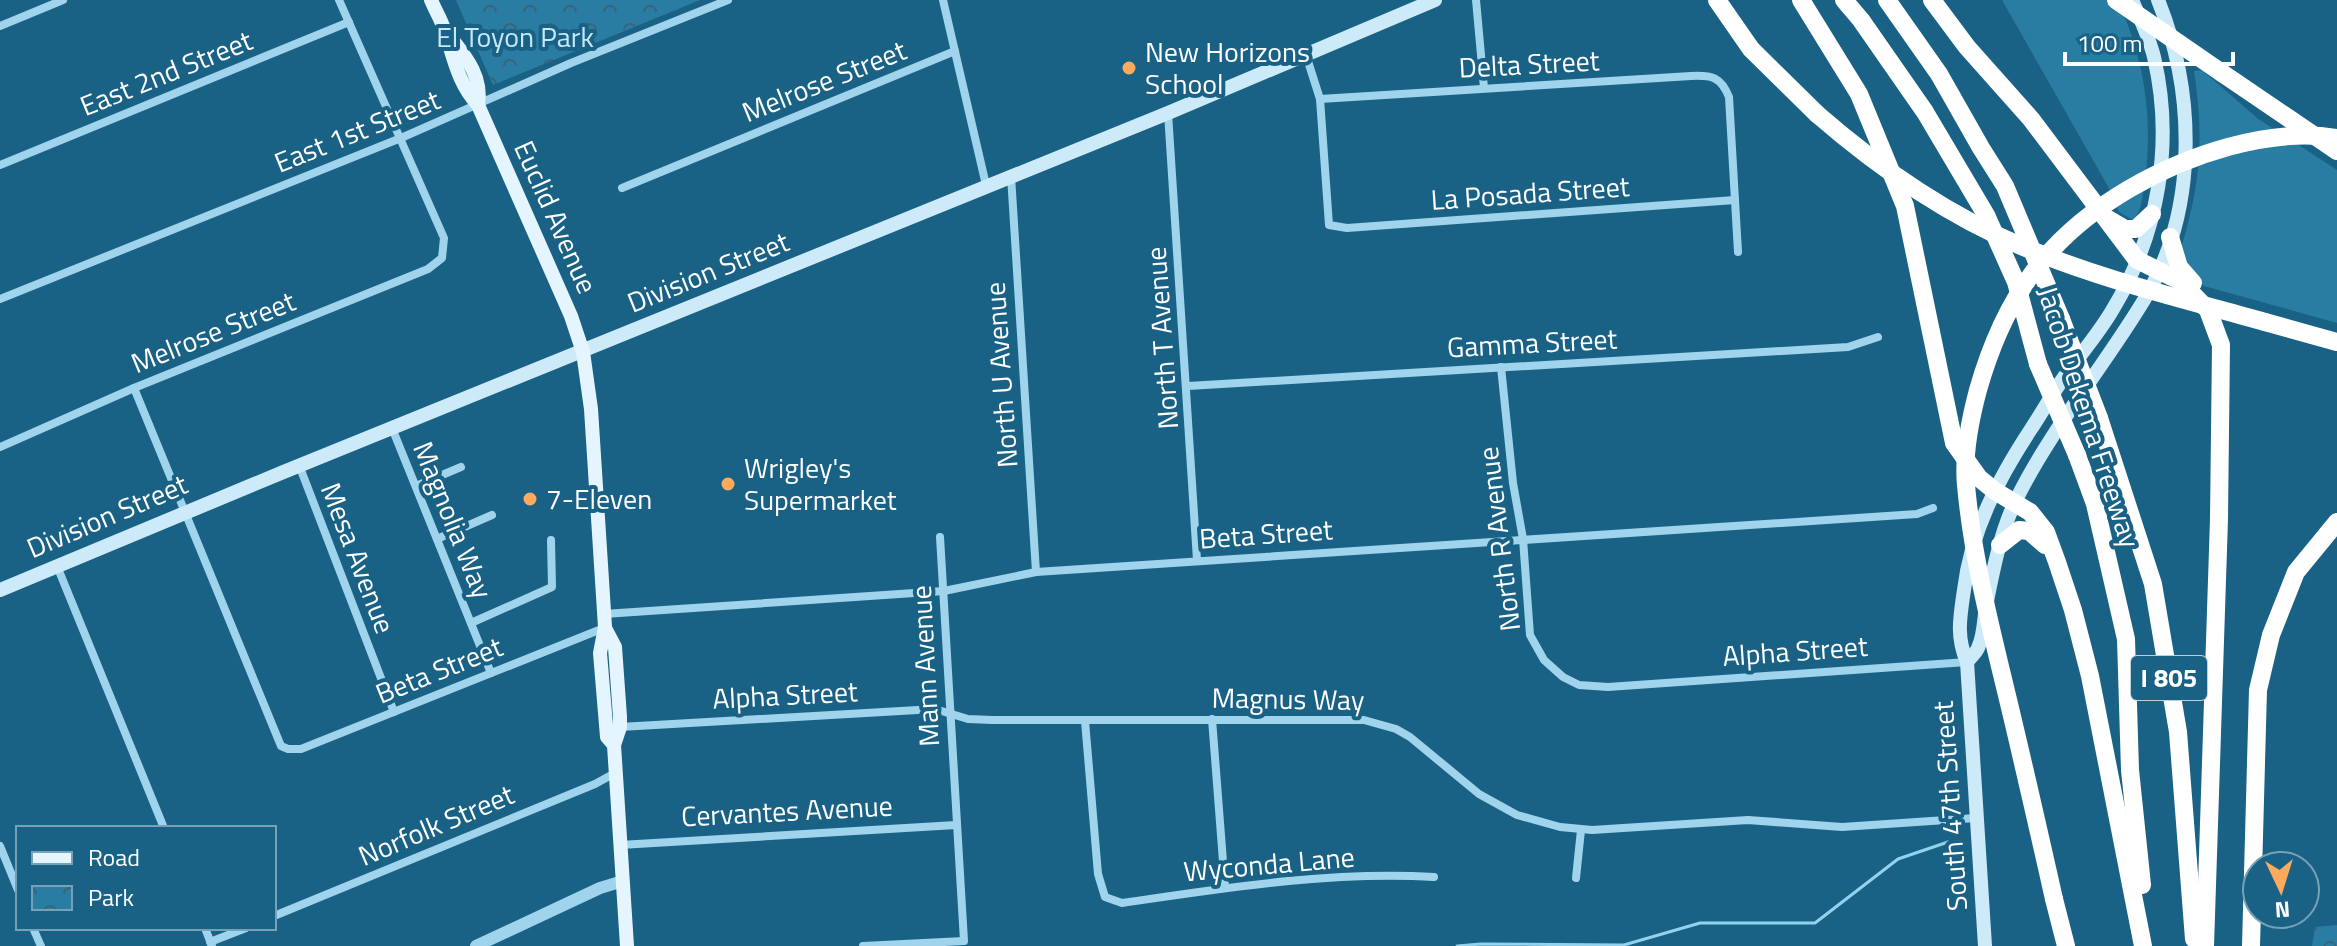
<svg xmlns="http://www.w3.org/2000/svg" width="2337" height="946" font-family="'Titillium Web',sans-serif">
  <style>
    .grass { fill: #297ca2 }
    .park { fill: url(#park-crowns) }
    .lines { fill: none; stroke-linecap: round; stroke-linejoin: round }
    .stream { stroke: #93d2ee; stroke-width: 3 }
    .minor { stroke: #a0d4ec; stroke-width: 8 }
    .tertiary { stroke: #a0d4ec; stroke-width: 12 }
    .secondary { stroke: #cdeaf9; stroke-width: 14 }
    .primary { stroke: #e5f5ff; stroke-width: 14 }
    .motorway { stroke: #fff; stroke-width: 18 }
    .motorway-bridge { stroke: #fff; stroke-width: 18 }
    .poi-dot { fill: #feaa5c; stroke: #1a6285; stroke-width: 3 }
    .labels { text-anchor: middle; stroke-width: 8; stroke-linejoin: round; paint-order: stroke }
    .shield { fill: #1a6285; stroke: #bad0da; stroke-width: 2 }
    .shield-label { font-size: 26px; font-weight: bold; fill: #fff }
    .park-label { font-size: 28px; fill: #c5e8f9; stroke: #1a6285 }
    .poi-label { font-size: 28px; fill: #fff; stroke: #1a6285; text-anchor: start }
    .street-label { font-size: 28px; fill: #fff; stroke: #1a6285 }
  </style>
  <defs>
    <pattern id="park-crowns" width="20" height="18" patternUnits="userSpaceOnUse" patternTransform="scale(2)"><rect width="20" height="18" fill="#297ca2"/><path d="M2 6a3 3 0 1 1 6 0M12 15a3 3 0 1 1 6 0" fill="none" stroke="#3a6477"/></pattern>
  </defs>
  <rect width="100%" height="100%" fill="#1a6285"/>
  <!-- grass -->
  <g class="grass">
    <path d="M2002,0H2117C2145,58 2154,122 2144,186C2142,198 2142,212 2133,220L2119,212L2110,190Z"/>
    <path d="M2202,70L2257,118L2337,170V323L2204,286L2189,268L2181,248C2201,183 2204,138 2194,71Z"/>
  </g>
  <!-- park -->
  <g class="park">
    <path d="M456,0H700L493,85Z"/>
    <path d="M2337,925V946H2312L2315,927Z"/>
  </g>
  <g class="lines">
    <!-- stream -->
    <path class="stream" d="M1457,946L1481,944L1624,945L1700,923H1815L1898,859L1948,842"/>
    <!-- minor -->
    <g class="minor">
      <path d="M943,0L986,185"/>
      <path d="M1476,0L1484,88"/>
      <path d="M0,26L63,0"/>
      <path d="M1306,55L1320,99L1329,225L1347,228L1735,200"/>
      <path d="M1320,99L1691,76C1712,75 1721,77 1729,97L1738,252"/>
      <path d="M1168,113L1197,560"/>
      <path d="M0,165L349,22"/>
      <path d="M1011,176L1036,572"/>
      <path d="M622,188L955,51"/>
      <path d="M0,299L401,138L571,63L728,0"/>
      <path d="M1501,367L1513,483L1523,539L1530,635L1544,660L1563,677L1579,685L1608,687L1967,662"/>
      <path d="M1188,386L1848,347L1878,337"/>
      <path d="M134,388L281,746L288,749H301L604,628"/>
      <path d="M392,428L491,673"/>
      <path d="M0,447L134,388L428,269L442,258L444,238L339,0"/>
      <path d="M299,465L394,712"/>
      <path d="M416,486L461,467"/>
      <path d="M437,539L492,515"/>
      <path d="M57,566L164,828"/>
      <path d="M604,614L944,591L1036,572L1917,514L1933,508"/>
      <path d="M471,623L552,587L551,540"/>
      <path d="M1212,719L1225,887"/>
      <path d="M1085,721L1098,874L1105,897L1122,903C1225,888 1330,871 1434,877"/>
      <path d="M620,727L935,709L968,719L992,720H1364L1396,729L1410,737L1479,794L1517,815L1560,827L1592,830L1748,820L1842,827L1976,818"/>
      <path d="M620,845L956,825"/>
      <path d="M0,846L18,890"/>
      <path d="M1576,878L1581,830"/>
      <path d="M274,916L595,784L615,773"/>
      <path d="M33,928L41,946"/>
      <path d="M205,928L212,946"/>
      <path d="M210,942L246,928"/>
      <path d="M863,946L964,941L940,537"/>
    </g>
    <!-- tertiary -->
    <path class="tertiary" d="M476,946L600,888L623,881"/>
    <!-- secondary -->
    <g class="secondary">
      <path d="M0,590L281,473L1168,113L1435,0"/>
      <path d="M1967,662C1970,658 1976,653 1978,648C1984,636 1984,618 1986,606C1993,571 2000,533 2016,500C2051,429 2103,368 2144,300C2198,211 2196,94 2158,0"/>
      <path d="M1985,946L1967,662C1956,637 1960,617 1964,590C1971,531 1998,479 2031,429C2041,414 2050,398 2060,383C2077,358 2098,335 2113,309C2159,233 2174,143 2154,57C2149,37 2140,18 2132,0"/>
    </g>
    <!-- primary -->
    <g class="primary">
      <path d="M431,0C435,10 441,19 444,29C454,57 457,82 478,105L571,316L583,352L591,409L605,627L600,653L607,737L614,745"/>
      <path d="M448,34C465,56 483,76 478,105"/>
      <path d="M605,628L615,647L620,717V727L614,745L627,946"/>
    </g>
    <!-- motorway -->
    <g class="motorway">
      <path d="M1717,0L1751,49L1817,114"/>
      <path d="M1801,0L1859,94L1905,206L1954,443L1979,478L1995,491L2030,512L2046,532L2057,562L2073,610L2090,676L2143,946"/>
      <path d="M1844,0L1861,20L1925,112L1986,215L2016,282L2038,364"/>
      <path d="M1887,0L1939,74L1981,148L2005,186L2061,319"/>
      <path d="M1932,0L1967,47L2031,119L2137,260L2180,281L2208,310L2221,345L2219,519L2205,946"/>
      <path d="M2222,73L2337,151"/>
      <path d="M2108,219L2125,229H2136L2152,214"/>
      <path d="M2170,237L2179,267L2193,283"/>
      <path d="M2265,322L2337,342"/>
      <path d="M2099,418L2153,584L2178,732L2194,939"/>
      <path d="M2077,455L2095,504L2126,639L2130,770L2142,885"/>
      <path d="M2000,545L2019,530L2029,531L2045,545"/>
      <path d="M2054,899L2066,946"/>
      <path d="M2251,946L2258,690L2271,635L2296,572L2337,522"/>
    </g>
    <!-- motorway-bridge -->
    <g class="motorway-bridge">
      <path d="M2116,0L2222,73"/>
      <path d="M1817,114C1878,167 1945,214 2021,246C2099,279 2183,299 2265,322"/>
      <path d="M2061,319L2099,418"/>
      <path d="M2038,364L2077,455"/>
      <path d="M2054,899C2038,828 2022,757 2005,687C1989,621 1972,553 1966,485C1963,454 1970,420 1978,390C2004,298 2047,237 2129,189C2187,155 2269,127 2337,138"/>
    </g>
  </g>
  <!-- markers -->
  <g class="poi-dot">
    <circle cx="1129" cy="68" r="8"/>
    <circle cx="728" cy="484" r="8"/>
    <circle cx="530" cy="499" r="8"/>
  </g>
  <g class="labels">
    <!-- shield labels -->
    <rect class="shield" x="2131" y="656" width="76" height="44" rx="6"/>
    <g class="shield-label">
      <text x="2169" y="687">I 805</text>
    </g>
    <!-- park labels -->
    <g class="park-label">
      <text x="515" y="47">El Toyon Park</text>
    </g>
    <!-- poi labels -->
    <g class="poi-label">
      <text x="1145" y="62">New Horizons<tspan x="1145" dy="32">School</tspan></text>
      <text x="744" y="478">Wrigley's<tspan x="744" dy="32">Supermarket</tspan></text>
      <text x="546" y="509">7-Eleven</text>
    </g>
    <!-- street labels -->
    <g class="street-label">
      <text transform="translate(1529 64) rotate(-3)" y="10">Delta Street</text>
      <text transform="translate(166 73) rotate(-22)" y="10">East 2nd Street</text>
      <text transform="translate(824 81) rotate(-22)" y="10">Melrose Street</text>
      <text transform="translate(357 131) rotate(-22)" y="10">East 1st Street</text>
      <text transform="translate(1530 193) rotate(-4)" y="10">La Posada Street</text>
      <text transform="translate(556 217) rotate(66)" y="10">Euclid Avenue</text>
      <text transform="translate(708 272) rotate(-22)" y="10">Division Street</text>
      <text transform="translate(213 332) rotate(-22)" y="10">Melrose Street</text>
      <text transform="translate(1162 338) rotate(-94)" y="10">North T Avenue</text>
      <text transform="translate(1532 343) rotate(-3)" y="10">Gamma Street</text>
      <text transform="translate(1001 375) rotate(-94)" y="10">North U Avenue</text>
      <text transform="translate(2089 417) rotate(72)" y="10">Jacob Dekema Freeway</text>
      <text transform="translate(107 516) rotate(-23)" y="10">Division Street</text>
      <text transform="translate(453 520) rotate(68)" y="10">Magnolia Way</text>
      <text transform="translate(1266 534) rotate(-4)" y="10">Beta Street</text>
      <text transform="translate(1499 539) rotate(-97)" y="10">North R Avenue</text>
      <text transform="translate(358 558) rotate(69)" y="10">Mesa Avenue</text>
      <text transform="translate(1795 651) rotate(-4)" y="10">Alpha Street</text>
      <text transform="translate(925 666) rotate(-93)" y="10">Mann Avenue</text>
      <text transform="translate(439 670) rotate(-22)" y="10">Beta Street</text>
      <text transform="translate(785 695) rotate(-3)" y="10">Alpha Street</text>
      <text transform="translate(1288 699) rotate(1)" y="10">Magnus Way</text>
      <text transform="translate(1950 806) rotate(-94)" y="10">South 47th Street</text>
      <text transform="translate(787 811) rotate(-3)" y="10">Cervantes Avenue</text>
      <text transform="translate(436 825) rotate(-23)" y="10">Norfolk Street</text>
      <text transform="translate(1269 864) rotate(-5)" y="10">Wyconda Lane</text>
    </g>
  </g>
  <!-- legend -->
  <rect x="16" y="826" width="260" height="104" fill="#1a6285" stroke="#76a1b6" stroke-width="2"/>
  <rect x="32" y="852" width="40" height="12" fill="#e5f5ff" stroke="#76a1b6" stroke-width="2"/>
  <text x="88" y="866" font-size="24" fill="#ffffff">Road</text>
  <rect x="32" y="886" width="40" height="24" fill="url(#park-crowns)" stroke="#76a1b6" stroke-width="2"/>
  <text x="88" y="906" font-size="24" fill="#ffffff">Park</text>
  <!-- north arrow -->
  <g transform="translate(2281 890) rotate(176)"><circle r="38" fill="#1a6285" stroke="#76a1b6" stroke-width="2"/>
  <path d="M0-6L14 30L0 20L-14 30Z" fill="#feaa5c"/>
  <text y="-12" font-size="22" font-weight="bold" text-anchor="middle" fill="#ffffff">N</text>
  </g>
  <!-- scale -->
  <path d="M2065 52v12h168v-12" fill="none" stroke="#ffffff" stroke-width="4"/>
  <text x="2077" y="52" font-size="24" fill="#ffffff" stroke="#1a6285" stroke-width="6" paint-order="stroke">100 m</text>
</svg>
